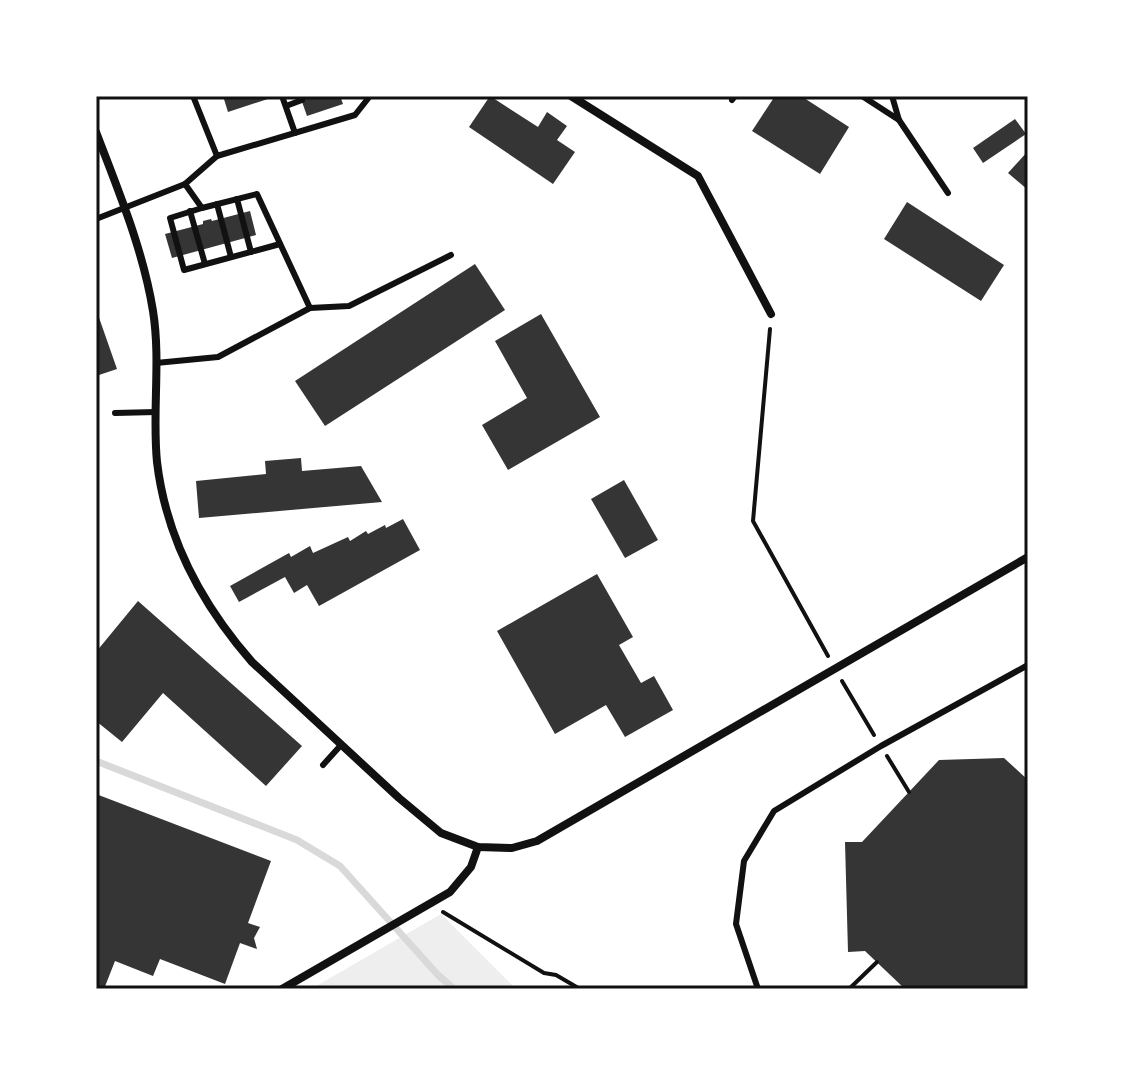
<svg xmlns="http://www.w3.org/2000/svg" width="1124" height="1085" font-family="'Open Sans',sans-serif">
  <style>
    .green { fill: #eee }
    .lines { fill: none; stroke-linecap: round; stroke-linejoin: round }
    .stream { stroke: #d9d9d9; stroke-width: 7 }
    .building { fill: #353535 }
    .path { stroke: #111; stroke-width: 4 }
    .service { stroke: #111; stroke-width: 6 }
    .minor { stroke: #111; stroke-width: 8 }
    .neatline { fill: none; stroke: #111; stroke-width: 3 }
  </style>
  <rect width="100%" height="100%" fill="#fff"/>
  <!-- green -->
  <path class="green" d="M441,914L516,989H311Z"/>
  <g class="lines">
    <!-- stream -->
    <path class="stream" d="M96,761L297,840L340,866L438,975L454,989"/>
  </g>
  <!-- building -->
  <g class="building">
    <path d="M223,96H274V97L228,112Z"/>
    <path d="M300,96H340L343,104L307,116Z"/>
    <path d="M490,96L538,127L547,112L567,126L557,140L575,152L553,184L469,127Z"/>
    <path d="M775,96H801L849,127L820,174L752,131Z"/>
    <path d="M1015,119L1026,134L983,163L973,148Z"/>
    <path d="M1028,151V190L1008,173Z"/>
    <path d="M907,202L1004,265L981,301L884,239Z"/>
    <path d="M250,211L256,235L172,258L165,234L203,224V221L211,219L212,221Z"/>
    <path d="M475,264L505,310L325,426L295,381Z"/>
    <path d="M96,309L117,369L96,376Z"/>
    <path d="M541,314L600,417L508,470L482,425L527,398L495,341Z"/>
    <path d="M301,458L302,471L361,466L382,502L199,518L196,481L266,474L265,461Z"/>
    <path d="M624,480L658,540L625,558L591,499Z"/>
    <path d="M403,519L420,550L319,606L307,585L294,593L285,577L239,602L230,586L289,553L291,557L310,546L313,553L348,537L350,541L366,531L368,534L385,525L386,528Z"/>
    <path d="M597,574L633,637L619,645L641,683L654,676L673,710L625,737L606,705L555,734L497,631Z"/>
    <path d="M138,601L302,746L266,786L163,693L122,742L96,721V652Z"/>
    <path d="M1004,758L1028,780V989H905L865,951L848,952L845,842H862L939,760Z"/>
    <path d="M96,794L271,861L248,923L260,927L254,938L257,949L240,943L225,984L160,959L153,976L115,961L104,989H96Z"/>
  </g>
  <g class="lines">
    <!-- path -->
    <g class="path">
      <path d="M770,329L753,521L828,656"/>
      <path d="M842,681L874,735"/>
      <path d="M887,756L909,792"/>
      <path d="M443,912L544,973L556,975L580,989"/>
      <path d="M603,989H608"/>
      <path d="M849,989L877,962"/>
    </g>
    <!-- service -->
    <g class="service">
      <path d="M193,96L217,156L355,115L370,96"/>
      <path d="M282,96L295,133"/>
      <path d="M862,96L899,120"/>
      <path d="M892,96L899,120L948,193"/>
      <path d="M732,100L735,96"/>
      <path d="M286,106L302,100"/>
      <path d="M185,184L202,208L257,194L310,308"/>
      <path d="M237,199L251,252"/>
      <path d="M217,204L231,257"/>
      <path d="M202,208L170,218L184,270L280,244"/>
      <path d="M190,211L205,264"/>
      <path d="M96,219L185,184L217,156"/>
      <path d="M156,363L218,357L310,308L349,306L451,255"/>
      <path d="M115,413L156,412"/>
      <path d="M323,765L341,745"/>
      <path d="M758,989L736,924L744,861L774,811L881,746L1028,665"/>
    </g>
    <!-- minor -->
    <g class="minor">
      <path d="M571,96L698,176L771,314"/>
      <path d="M96,132C118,190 143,249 153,311C161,361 152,412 157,462C166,538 203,606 252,662L399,798L441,833L478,847L512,848L537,841L1028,557"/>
      <path d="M282,989L450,892L471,867L478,847"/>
    </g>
  </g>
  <!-- border -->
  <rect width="1124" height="1085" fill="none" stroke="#ffffff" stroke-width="196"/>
  <rect x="98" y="98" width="928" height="889" class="neatline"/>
</svg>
